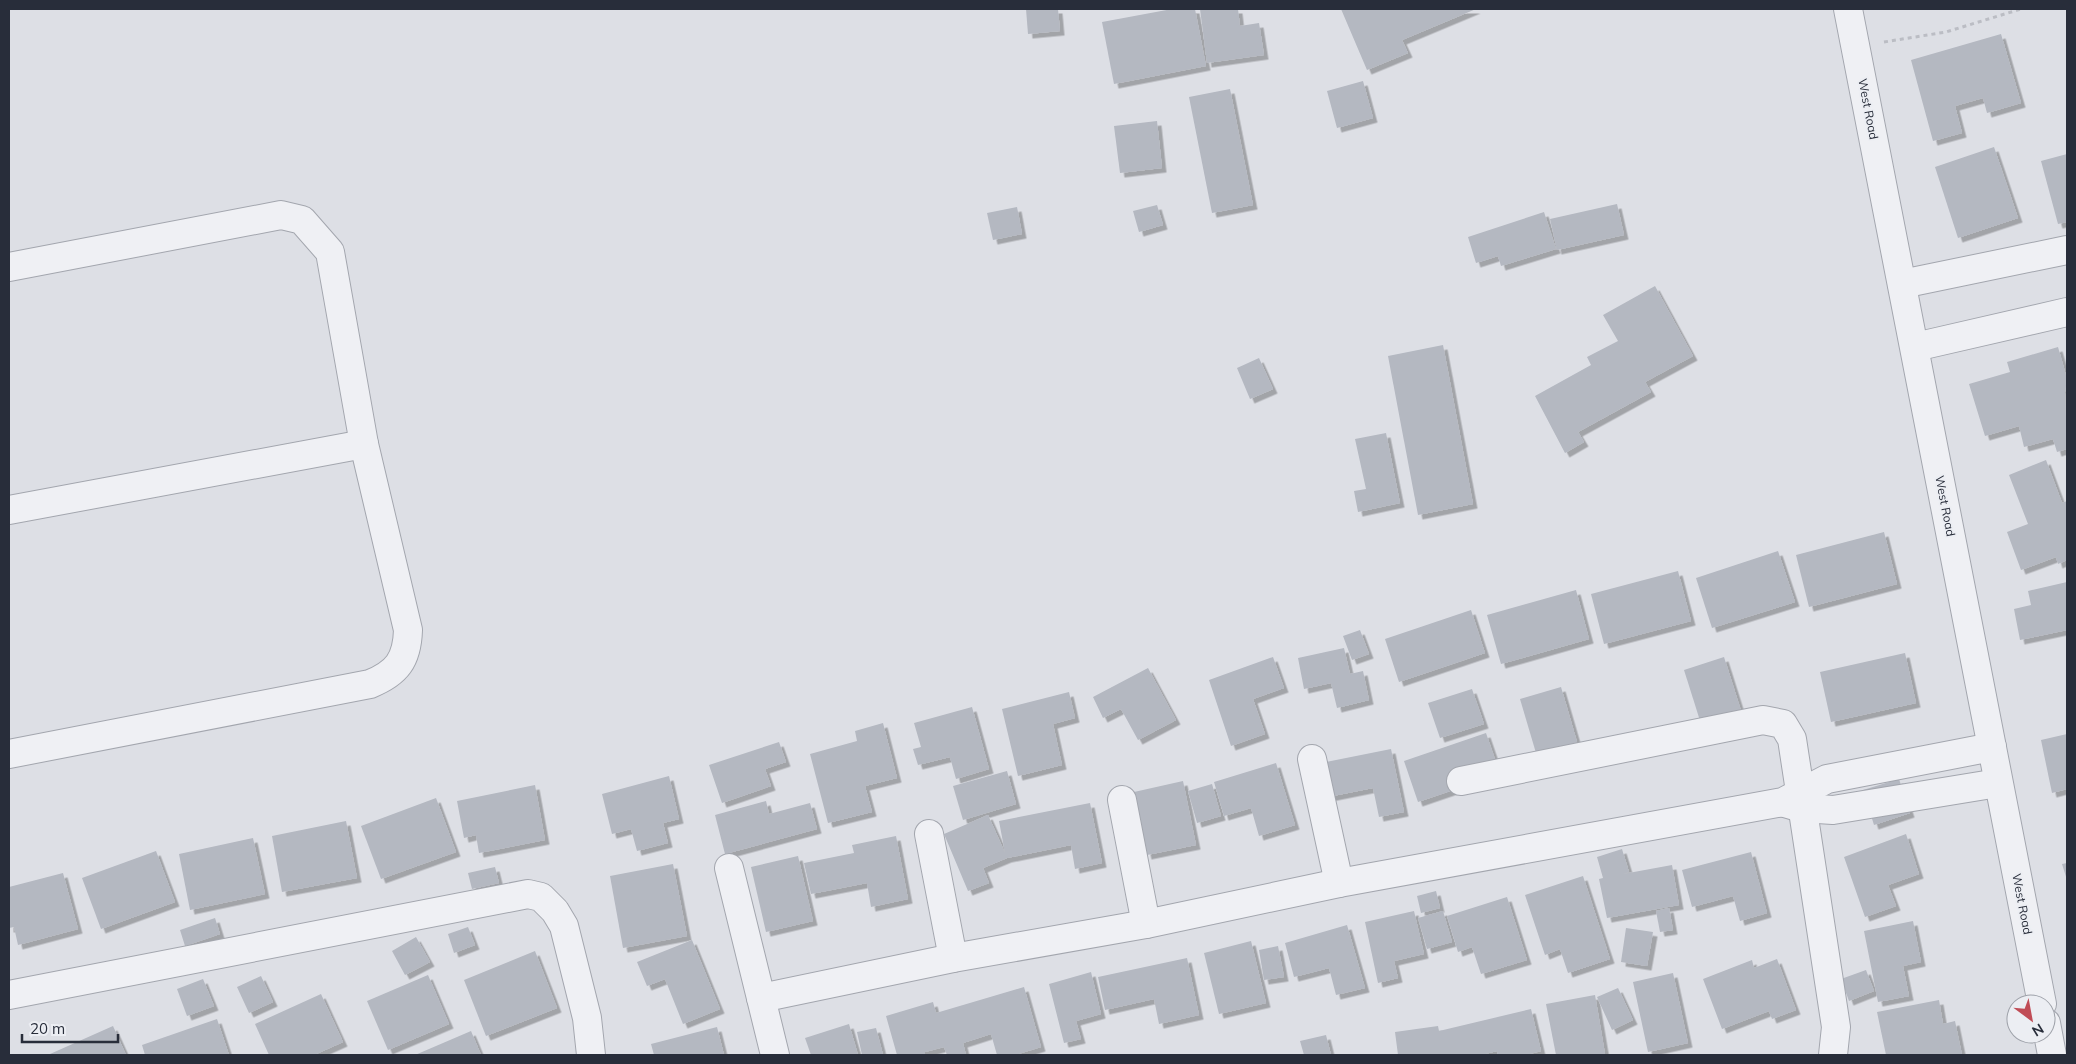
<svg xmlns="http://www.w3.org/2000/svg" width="2076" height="1064" font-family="Mulish,sans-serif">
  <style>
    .building { fill: #b4b8c1; filter: url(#shadow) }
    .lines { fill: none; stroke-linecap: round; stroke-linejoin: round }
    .minor-casing { stroke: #a3a6ae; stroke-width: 30 }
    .path { stroke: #bbbdc4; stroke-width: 3; stroke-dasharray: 4 4; stroke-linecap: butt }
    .minor { stroke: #eff0f4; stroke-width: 28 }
    .labels { text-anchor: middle; stroke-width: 4; stroke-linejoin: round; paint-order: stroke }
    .street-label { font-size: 12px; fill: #282d3a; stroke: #eceef3 }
  </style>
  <defs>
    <filter id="shadow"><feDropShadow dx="4.5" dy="4.5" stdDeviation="0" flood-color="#0004"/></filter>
  </defs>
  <rect width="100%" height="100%" fill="#dddfe5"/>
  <!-- building -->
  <g class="building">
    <path d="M1026,9H1058L1060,31L1028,34Z"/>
    <path d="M1172,9H1195L1206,66L1114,84L1102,22Z"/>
    <path d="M1200,9H1238L1240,26L1259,23L1264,55L1207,63Z"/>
    <path d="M1341,9H1476L1402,40L1408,53L1367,70Z"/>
    <path d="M2001,34L2021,103L1987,113L1983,98L1955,106L1962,133L1933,141L1911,60Z"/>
    <path d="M1363,81L1373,118L1337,128L1327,91Z"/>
    <path d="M1230,89L1253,205L1212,213L1189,97Z"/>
    <path d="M1157,121L1162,168L1120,173L1114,126Z"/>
    <path d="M1994,147L2018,218L1958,238L1935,167Z"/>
    <path d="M2067,154V222L2058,224L2041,161Z"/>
    <path d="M1617,204L1624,235L1557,250L1550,219Z"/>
    <path d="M1157,205L1163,225L1139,232L1133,211Z"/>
    <path d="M1017,207L1022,234L993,240L987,213Z"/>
    <path d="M1544,212L1556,249L1501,266L1498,256L1476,263L1468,237Z"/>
    <path d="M1655,286L1693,356L1645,382L1651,392L1578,432L1584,442L1565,453L1535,396L1591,365L1587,357L1618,341L1603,315Z"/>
    <path d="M1443,345L1473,504L1418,515L1388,356Z"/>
    <path d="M2058,347L2067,379L2065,392L2067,449L2057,452L2053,439L2024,447L2019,426L1985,436L1969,384L2010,372L2007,362Z"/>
    <path d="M1259,358L1273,389L1250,399L1237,368Z"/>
    <path d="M1386,433L1400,503L1358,512L1354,491L1366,489L1355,439Z"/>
    <path d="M2046,460L2062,503L2067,501V560L2058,564L2056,557L2021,570L2007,532L2028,524L2009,475Z"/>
    <path d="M1884,532L1897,584L1809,607L1796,555Z"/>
    <path d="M1778,551L1795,602L1712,628L1696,578Z"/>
    <path d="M1678,571L1691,621L1604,644L1591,594Z"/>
    <path d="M2067,582V630L2020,640L2014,609L2031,605L2028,591Z"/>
    <path d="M1576,590L1589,639L1501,664L1487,615Z"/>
    <path d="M1471,610L1485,653L1399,682L1385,639Z"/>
    <path d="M1360,630L1369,654L1352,660L1343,636Z"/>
    <path d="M1344,648L1350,674L1363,671L1369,700L1337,708L1331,683L1304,689L1298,658Z"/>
    <path d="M1905,653L1916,703L1831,722L1820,672Z"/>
    <path d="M1273,657L1284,688L1253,699L1265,734L1231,746L1209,680Z"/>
    <path d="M1724,657L1742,714L1702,727L1684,670Z"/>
    <path d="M1148,668L1176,720L1138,740L1121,709L1103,718L1093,697Z"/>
    <path d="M1561,687L1577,742L1536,753L1520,699Z"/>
    <path d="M1472,689L1484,724L1440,738L1428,703Z"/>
    <path d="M1069,692L1075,718L1053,724L1062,765L1018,776L1002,709Z"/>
    <path d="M972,707L989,769L956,779L950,757L918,765L913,749L921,747L914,723Z"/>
    <path d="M883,723L897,778L865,786L872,812L828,823L810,754L857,741L855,731Z"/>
    <path d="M1486,733L1500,774L1418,802L1404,761Z"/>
    <path d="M2067,734V789L2052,793L2041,740Z"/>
    <path d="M779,742L786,762L765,769L771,786L722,803L709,765Z"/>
    <path d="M1391,749L1404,812L1379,817L1373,788L1328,797L1321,763Z"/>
    <path d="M1276,763L1295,825L1259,836L1251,808L1224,816L1214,782Z"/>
    <path d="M1007,771L1016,804L963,820L953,786Z"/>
    <path d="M669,776L679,819L663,823L668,843L637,851L631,829L612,834L602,794Z"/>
    <path d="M1899,779L1910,813L1874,825L1863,790Z"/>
    <path d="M1183,781L1196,845L1147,855L1134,792Z"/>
    <path d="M1212,784L1221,816L1197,823L1188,791Z"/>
    <path d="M535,785L545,840L479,853L476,835L464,838L457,801Z"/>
    <path d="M436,798L456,852L381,879L361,826Z"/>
    <path d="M766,801L769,814L810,803L817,829L725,854L715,815Z"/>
    <path d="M1090,803L1102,863L1075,869L1071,845L1007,858L983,868L989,883L968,891L944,834L988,815L1005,853L999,821Z"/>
    <path d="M346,821L357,878L282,892L272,836Z"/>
    <path d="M1906,834L1919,874L1888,885L1896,906L1865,917L1844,857Z"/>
    <path d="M896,836L908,899L871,907L867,883L811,894L804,863L854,853L852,845Z"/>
    <path d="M253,838L265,894L190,910L179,854Z"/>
    <path d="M1622,849L1629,872L1623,874L1672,865L1679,905L1607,918L1599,879L1603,878L1597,857Z"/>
    <path d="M156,851L175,902L101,929L82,878Z"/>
    <path d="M1751,852L1767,913L1740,921L1733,896L1692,907L1682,870Z"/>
    <path d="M798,856L813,921L766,932L751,867Z"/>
    <path d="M2067,863V880L2062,864Z"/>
    <path d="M673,864L687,936L623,948L610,876Z"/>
    <path d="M495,867L499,883L472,889L468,873Z"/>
    <path d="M63,873L78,929L18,945L14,927L9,928V887Z"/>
    <path d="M1583,876L1610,959L1568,973L1560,949L1545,955L1525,895Z"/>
    <path d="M1436,891L1440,908L1421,913L1417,896Z"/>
    <path d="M1507,897L1527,960L1481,974L1472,947L1458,952L1447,916Z"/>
    <path d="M1669,908L1673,930L1660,932L1656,911Z"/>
    <path d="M1414,911L1424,954L1394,961L1398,978L1378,983L1365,922Z"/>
    <path d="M1443,911L1452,942L1427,949L1418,918Z"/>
    <path d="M215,918L220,934L185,946L180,930Z"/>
    <path d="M1913,921L1921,962L1903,966L1909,996L1878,1002L1864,931Z"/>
    <path d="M1347,925L1365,988L1336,995L1329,968L1294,977L1285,943Z"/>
    <path d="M468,927L475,945L454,953L448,934Z"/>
    <path d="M1626,928L1653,932L1647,966L1621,962Z"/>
    <path d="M416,937L430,962L405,975L392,951Z"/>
    <path d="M692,940L720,1009L683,1024L665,979L647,986L637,962Z"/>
    <path d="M1251,941L1266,1003L1219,1014L1204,953Z"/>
    <path d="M1278,946L1284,977L1264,980L1259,950Z"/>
    <path d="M535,951L557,1008L486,1036L464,980Z"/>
    <path d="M1187,958L1199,1015L1159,1024L1154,999L1105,1010L1098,977Z"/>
    <path d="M1777,959L1796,1010L1772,1019L1769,1011L1722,1029L1703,979L1752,960L1754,968Z"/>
    <path d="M1866,970L1874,991L1849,1001L1841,979Z"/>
    <path d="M1091,972L1101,1014L1076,1021L1081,1039L1064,1043L1049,984Z"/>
    <path d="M1673,973L1688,1043L1648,1052L1633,982Z"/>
    <path d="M428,975L449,1024L388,1050L367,1001Z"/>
    <path d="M261,976L273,1002L249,1013L237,987Z"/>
    <path d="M203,979L214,1006L187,1016L177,989Z"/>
    <path d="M1024,987L1041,1047L1015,1055H997L991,1034L963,1043L966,1055H947L944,1047L925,1052V1055H897L886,1016L933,1002L936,1013Z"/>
    <path d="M1618,988L1633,1020L1612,1030L1597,997Z"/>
    <path d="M321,994L343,1042L314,1055H269L255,1024Z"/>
    <path d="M1595,995L1605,1054L1556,1055L1546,1004Z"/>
    <path d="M1939,1000L1943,1024L1955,1021L1962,1055H1886L1877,1012Z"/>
    <path d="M1531,1009L1541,1051L1526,1055H1498L1497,1051L1481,1055H1398L1395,1032L1438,1026L1439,1031Z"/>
    <path d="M217,1019L229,1055H145L142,1045Z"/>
    <path d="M849,1024L858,1055H811L805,1038Z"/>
    <path d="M113,1026L126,1055H51L50,1054Z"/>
    <path d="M717,1027L724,1055H654L651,1044Z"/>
    <path d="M876,1028L883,1055H862L857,1032Z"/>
    <path d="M471,1031L481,1055H415Z"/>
    <path d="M1326,1035L1331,1055H1304L1300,1041Z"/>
  </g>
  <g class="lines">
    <defs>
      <g id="minor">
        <path d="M1848,9L2042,1004"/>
        <path d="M9,267L281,215L302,220L330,252L364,444L408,630C407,660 397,673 370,684L9,754"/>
        <path d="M1902,284L2067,250"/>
        <path d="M1915,347L2067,312"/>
        <path d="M9,510L364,444"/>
        <path d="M1312,759L1339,883"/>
        <path d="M1461,781L1763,720L1783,724L1792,739L1836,1027L1833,1055"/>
        <path d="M1122,800L1146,924"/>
        <path d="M1785,803L1802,808L1833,810L1998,783"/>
        <path d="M929,834L953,958"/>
        <path d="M729,868L775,1055"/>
        <path d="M9,995L528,894L541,897L555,911L564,926L587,1018L591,1055"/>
        <path d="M761,998L953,958L1146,924L1339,883L1783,802L1827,779L1992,747"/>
        <path d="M2046,1023L2052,1055"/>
      </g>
    </defs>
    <!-- minor casing -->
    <use href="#minor" class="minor-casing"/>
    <!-- path -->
    <path class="path" d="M1884,42L1946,32L2021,9"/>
    <!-- minor -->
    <use href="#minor" class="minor"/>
  </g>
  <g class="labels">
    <!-- street labels -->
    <g class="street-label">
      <text transform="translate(1868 109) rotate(79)" y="4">West Road</text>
      <text transform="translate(1945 506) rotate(79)" y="4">West Road</text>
      <text transform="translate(2022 904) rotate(79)" y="4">West Road</text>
    </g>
  </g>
  <!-- border -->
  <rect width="2076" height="1064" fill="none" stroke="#282d3a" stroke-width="20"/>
  <!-- north arrow -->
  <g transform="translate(2031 1019) rotate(148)"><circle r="24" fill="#eceef3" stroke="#9ea1a9"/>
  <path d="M0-4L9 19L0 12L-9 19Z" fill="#c04c56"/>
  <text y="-8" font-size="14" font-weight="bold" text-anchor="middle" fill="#282d3a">N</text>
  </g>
  <!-- scale -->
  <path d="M22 1034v8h96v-8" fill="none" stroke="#282d3a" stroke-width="2.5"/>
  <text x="30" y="1034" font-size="15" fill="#282d3a" stroke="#eceef3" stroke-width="4" paint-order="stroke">20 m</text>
</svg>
